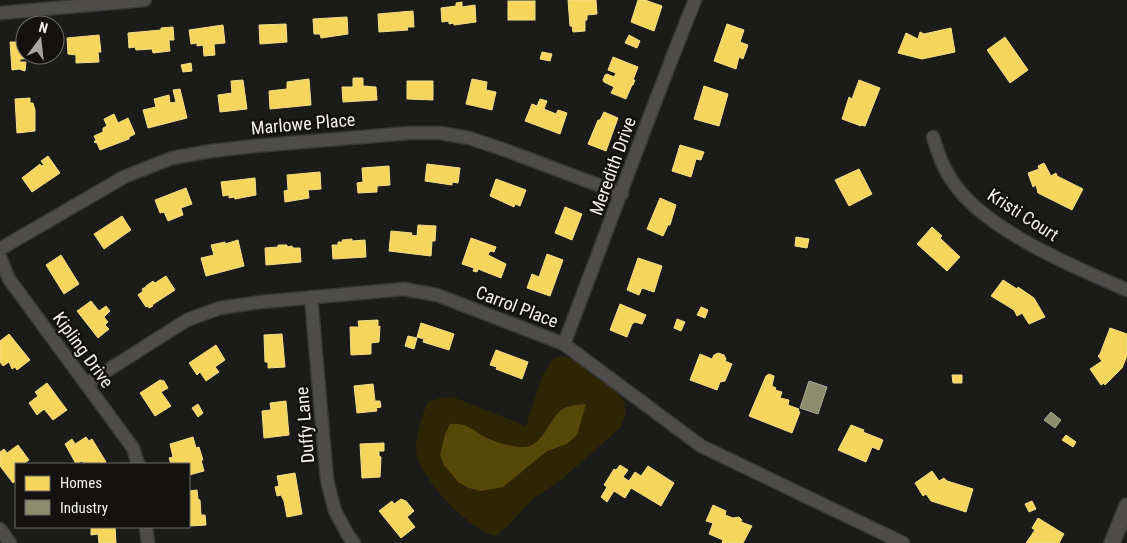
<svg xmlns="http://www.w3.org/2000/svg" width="1127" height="543" font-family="'Roboto Condensed',sans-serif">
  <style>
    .green { fill: #2d2504 }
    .water { fill: #554809 }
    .homes { fill: #f6d55c; stroke: #f4dd88 }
    .industry { fill: #8c8c6e; stroke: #aaaa95 }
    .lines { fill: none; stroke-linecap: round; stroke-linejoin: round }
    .minor-casing { stroke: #383837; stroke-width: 15 }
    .tertiary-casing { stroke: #383837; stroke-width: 18 }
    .minor { stroke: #4e4d4c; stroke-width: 12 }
    .tertiary { stroke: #4e4d4c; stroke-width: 15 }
    .labels { text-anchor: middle; stroke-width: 5; stroke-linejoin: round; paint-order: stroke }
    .street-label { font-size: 18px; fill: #f1f0ef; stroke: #131210 }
  </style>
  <rect width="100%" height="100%" fill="#1b1b1a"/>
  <!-- green -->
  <path class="green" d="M561,356L580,360L599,375L616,391L624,402L626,415L620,428L561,480L533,499L508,526L495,536C469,530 415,475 416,447C417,432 422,415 428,402L441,398L453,397L526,426L542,376L552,360Z"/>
  <!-- water -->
  <path class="water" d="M586,404L577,435L567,444L547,451L503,487L481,491L469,488L458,482L444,465L440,455L445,434L450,424C469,422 474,432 489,439C499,443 515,448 526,447C543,444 549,421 560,411C567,405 577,405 586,404Z"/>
  <!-- homes -->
  <g class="homes">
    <path d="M568,0H596L597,14L587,15V20H585V31L573,32L572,26H570Z"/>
    <path d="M638,0H645L662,6L654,31L631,22Z"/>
    <rect x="508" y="1" width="27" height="19"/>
    <path d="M462,2V7L475,5L476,22L454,25V23L449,24V21L442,22L441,8L456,6V3Z"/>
    <path d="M413,11L414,27H407L408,30L379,32L378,14Z"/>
    <path d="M347,17L348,34L321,38L320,34H314L313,19Z"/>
    <path d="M286,24L287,42L260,44L259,25Z"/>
    <path d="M727,24L744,30L740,42L748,45L743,59L739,57L736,69L714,61Z"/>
    <path d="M223,25L225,43L214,44L215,55L204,56L203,45L197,46V43L191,44L189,30Z"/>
    <path d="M173,27L174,40H169L170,51L153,53L152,49L136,50L135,47L129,48L128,33L161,30V28Z"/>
    <path d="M951,28L955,52L922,59L898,53L906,33L918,39L920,32L924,34Z"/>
    <path d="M99,35L101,52H98L99,62L76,63V55L68,54L67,38Z"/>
    <path d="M629,35L640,41L637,48L625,43Z"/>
    <path d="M1005,37L1028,70L1010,83L987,50Z"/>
    <path d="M10,42H25V55H50V58L20,59V62H26L25,71L19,69L12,70Z"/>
    <path d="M542,52L552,54L550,61L540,59Z"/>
    <path d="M613,57L638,67L633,80H635L633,85H632L626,99L611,93L614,87L604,82L603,80L605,75L607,74L614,77L616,73L608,70Z"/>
    <path d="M191,63L192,71L183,72L181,65Z"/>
    <path d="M353,78H363V86L376,87L377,100L343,102L342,87H353Z"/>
    <path d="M309,79L311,105L270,109L269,91L287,89V82Z"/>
    <path d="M472,79L487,82L486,90L496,92L492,110L466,104Z"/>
    <path d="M243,80L247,109L220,112L218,95L232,93L231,81Z"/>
    <path d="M859,80L880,88L865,126L861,125V126L842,119L849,97L852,99Z"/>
    <path d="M407,81H433V100L407,99Z"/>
    <path d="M704,86L728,94L719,126L694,119Z"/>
    <path d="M180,89L187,118L148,128L143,110L156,107L154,99L169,95L170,103L176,102L173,90Z"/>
    <path d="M30,98V103H33L35,110V131L17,133L15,99Z"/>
    <path d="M540,99L547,101L544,109L556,114L558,110L567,113L560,134L525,121L532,104L537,106Z"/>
    <path d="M604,112L618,118L606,151L588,144L598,120H600Z"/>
    <path d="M114,114L118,123L128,118L135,134L129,137V139L100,150L97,143L94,142L96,140L94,136L103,132V128L107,126L104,119Z"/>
    <path d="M680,145L704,152L701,160L696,159L691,177L672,171Z"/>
    <path d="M48,156L60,173L32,192L22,178L40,164L41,166L44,165L41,161Z"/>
    <path d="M1044,163L1051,176L1056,173L1057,176L1083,189L1072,210L1038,193L1036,185L1033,187L1028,173L1039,169L1038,166Z"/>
    <path d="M427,164L460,168L458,183L452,182V185L425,181Z"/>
    <path d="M389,166L390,185L377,186V192L358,193L357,183L363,182L362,168Z"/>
    <path d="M859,169L872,194L849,206L835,180Z"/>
    <path d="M320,172L321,189L308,190L309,198L285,202L284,191L288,190L287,175Z"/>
    <path d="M255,178L256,195L235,199L234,197L229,198V195L223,196L221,182Z"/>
    <path d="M496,179L526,190L520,206L515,204L514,207L490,196Z"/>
    <path d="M186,188L192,204L181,208L183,215L168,221L164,212L160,213L155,200Z"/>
    <path d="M660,198L676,205L670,225H668L663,236L647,229Z"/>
    <path d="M565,207L582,214L572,240L555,233Z"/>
    <path d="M122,216L131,230L104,249L94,234Z"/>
    <path d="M418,225L436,226L435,241H432L431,256L389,251L391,231L412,233L411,235L417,236Z"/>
    <path d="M932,227L942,236L940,238L960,257L947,271L917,244Z"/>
    <path d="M796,237L809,239L807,248L795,246Z"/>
    <path d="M471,238L496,247L494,252L490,251L488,255L506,264L501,278L478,269L477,272L473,271L474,268L462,264Z"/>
    <path d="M352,239V241L365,240L366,257L333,259L332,245H338V242H343L342,240Z"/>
    <path d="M238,240L244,266L206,276L201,258L214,255L211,245L225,242V244Z"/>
    <path d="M278,245H287V247L292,246L293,248H300L301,262L266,265L265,248L278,247Z"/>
    <path d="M547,254L563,260L550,296L527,288L532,274L539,277Z"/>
    <path d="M61,255L79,284L64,294L46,265Z"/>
    <path d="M638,258L662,266L654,292L642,288L639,295L627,290Z"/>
    <path d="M166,276L175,290L152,305L153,306L149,308L148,306L146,307L138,295L143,291L142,289L146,287V286L153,281L155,283Z"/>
    <path d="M1003,280L1017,289L1018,287L1034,298L1045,317L1029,324L1022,313L1017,316L1014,310L991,296Z"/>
    <path d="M91,301L99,311L106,306L110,311L104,317L108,322L105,325L109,329L98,338L77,311Z"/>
    <path d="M620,304L646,315L642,324L635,322L632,324L627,337L610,330Z"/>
    <path d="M701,307L708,310L705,318L697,315Z"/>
    <path d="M677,319L685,322L681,331L674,328Z"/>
    <path d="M378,320V327L380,326L379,342L371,343V354L351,355L350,327H359L358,321Z"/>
    <path d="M421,323L454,334L449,350L423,342L424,339L417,337Z"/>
    <path d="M1110,328L1127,334V356L1122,368L1105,385L1104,383L1101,385L1090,369L1102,361L1098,356L1100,354Z"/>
    <path d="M9,334L30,360L17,370L15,367L12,369L9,362L3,366L0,362V341Z"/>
    <path d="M282,334L285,367L268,368V362H265L264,335Z"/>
    <path d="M408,336L417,338L414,349L405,346Z"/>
    <path d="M216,345L225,360L215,367L219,372L206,381L200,372L197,375L189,363Z"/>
    <path d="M496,350L528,362L522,379L496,369L497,367L490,365Z"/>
    <path d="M718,353L724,355L726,359L725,361L732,364L725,381L720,382L717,390L690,380L700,354L712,359L714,355Z"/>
    <path d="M769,374L774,376L772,386L776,388L775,390L782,392L780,398L789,400L788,405L799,409L798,411L800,412L792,433L749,416L766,376Z"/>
    <path d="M952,375H962V383H953Z"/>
    <path d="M160,380L164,381L168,388L161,392L171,406L155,416L140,393Z"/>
    <path d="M47,383L67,410L53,420L44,409L37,415L29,403L38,396L35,392Z"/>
    <path d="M373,384L375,401H380L381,407L376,408L377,411L357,413L354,386Z"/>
    <path d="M286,401L289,435L264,438L262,411L271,410L270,403Z"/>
    <path d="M198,404L203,413L198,417L192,408Z"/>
    <path d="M851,425L864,430L863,432L883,440L879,450L872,447L866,462L838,450Z"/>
    <path d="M1066,435L1076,442L1073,447L1062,440Z"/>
    <path d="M86,437L89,441L92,439L106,462L103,464H84L82,461L76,464L65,444L72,439L75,444Z"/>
    <path d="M193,437L196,448L199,447L203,460H201L204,471L189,475V464H171L169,458L173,457L170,444Z"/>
    <path d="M384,443V451H379V456L381,457L380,477L362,478L360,444Z"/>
    <path d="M18,445L29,460L23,464H16V481L13,483L0,466V452L4,449L7,453Z"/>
    <path d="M620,465L628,470L623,477L629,481L635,472L641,476L648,466L674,483L661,506L631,488L625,498L614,491L607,502L601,497L607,487L604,485L614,469L616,470Z"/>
    <path d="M932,471L939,481L944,478L947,481L973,489L966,512L931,501L926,494L923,496L915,483Z"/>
    <path d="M295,473L302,514L287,517L284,501L281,495L277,496L275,487L279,486L277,476Z"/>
    <path d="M197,490L198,499L200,500L201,515H205L206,525L189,526V491Z"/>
    <path d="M401,499L406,501L414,511L407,517L415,527L401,538L379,511L392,501L394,504Z"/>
    <path d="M1032,501L1036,509L1029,512L1025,504Z"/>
    <path d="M713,505L726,511L725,515L733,518L739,517L742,520L741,522L752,526L743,543H722L723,540L709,534L713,523L706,521Z"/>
    <path d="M1038,518L1064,534L1059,543H1026L1035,530L1032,528Z"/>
    <path d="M91,527H115L116,543H99L98,534L91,535Z"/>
  </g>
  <!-- industry -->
  <g class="industry">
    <path d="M809,381L827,387L818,414L800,408Z"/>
    <path d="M1051,412L1061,420L1055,428L1044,420Z"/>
  </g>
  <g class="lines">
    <defs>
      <g id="minor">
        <path d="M0,13L145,0"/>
        <path d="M933,137C938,153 943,168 953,182C985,230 1074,267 1127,290"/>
        <path d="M0,249L124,177L172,158L211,151L255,146L409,133H440L469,138L505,150L622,194"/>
        <path d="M0,257L9,279L133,448L138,464"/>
        <path d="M311,297L327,480L335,511L348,535L354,543"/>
        <path d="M564,344C608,229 649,114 695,0"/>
        <path d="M86,384L187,320L220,308L261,302L404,289L437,295L564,344L701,446L903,543"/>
        <path d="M146,527L148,543"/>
        <path d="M0,529L10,543"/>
      </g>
      <path id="tertiary" d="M1112,543L1127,506"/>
    </defs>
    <!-- minor casing -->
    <use href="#minor" class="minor-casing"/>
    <!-- tertiary casing -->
    <use href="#tertiary" class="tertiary-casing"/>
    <!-- minor -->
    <use href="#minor" class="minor"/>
    <!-- tertiary -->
    <use href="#tertiary" class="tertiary"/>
  </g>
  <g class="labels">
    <!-- street labels -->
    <g class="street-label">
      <text transform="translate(303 124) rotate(-5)" y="6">Marlowe Place</text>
      <text transform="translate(613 166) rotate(-70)" y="6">Meredith Drive</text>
      <text transform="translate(1023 215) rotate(33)" y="6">Kristi Court</text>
      <text transform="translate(517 307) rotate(21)" y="6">Carrol Place</text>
      <text transform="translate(83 350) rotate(54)" y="6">Kipling Drive</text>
      <text transform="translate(305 425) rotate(-95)" y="6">Duffy Lane</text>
    </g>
  </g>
  <!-- legend -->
  <rect x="15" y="463" width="175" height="65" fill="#131210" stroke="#6c6b69"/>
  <rect x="25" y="476" width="25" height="15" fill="#f6d55c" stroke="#6c6b69"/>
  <text x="60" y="488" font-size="15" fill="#f1f0ef">Homes</text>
  <rect x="25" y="500" width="25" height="15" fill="#8c8c6e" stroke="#6c6b69"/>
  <text x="60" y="513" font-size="15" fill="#f1f0ef">Industry</text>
  <!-- north arrow -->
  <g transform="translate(40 40) rotate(15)"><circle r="24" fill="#131210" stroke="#6c6b69"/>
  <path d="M0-4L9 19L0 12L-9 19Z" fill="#a6a5a4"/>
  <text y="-8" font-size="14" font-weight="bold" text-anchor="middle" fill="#f1f0ef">N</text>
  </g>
</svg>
